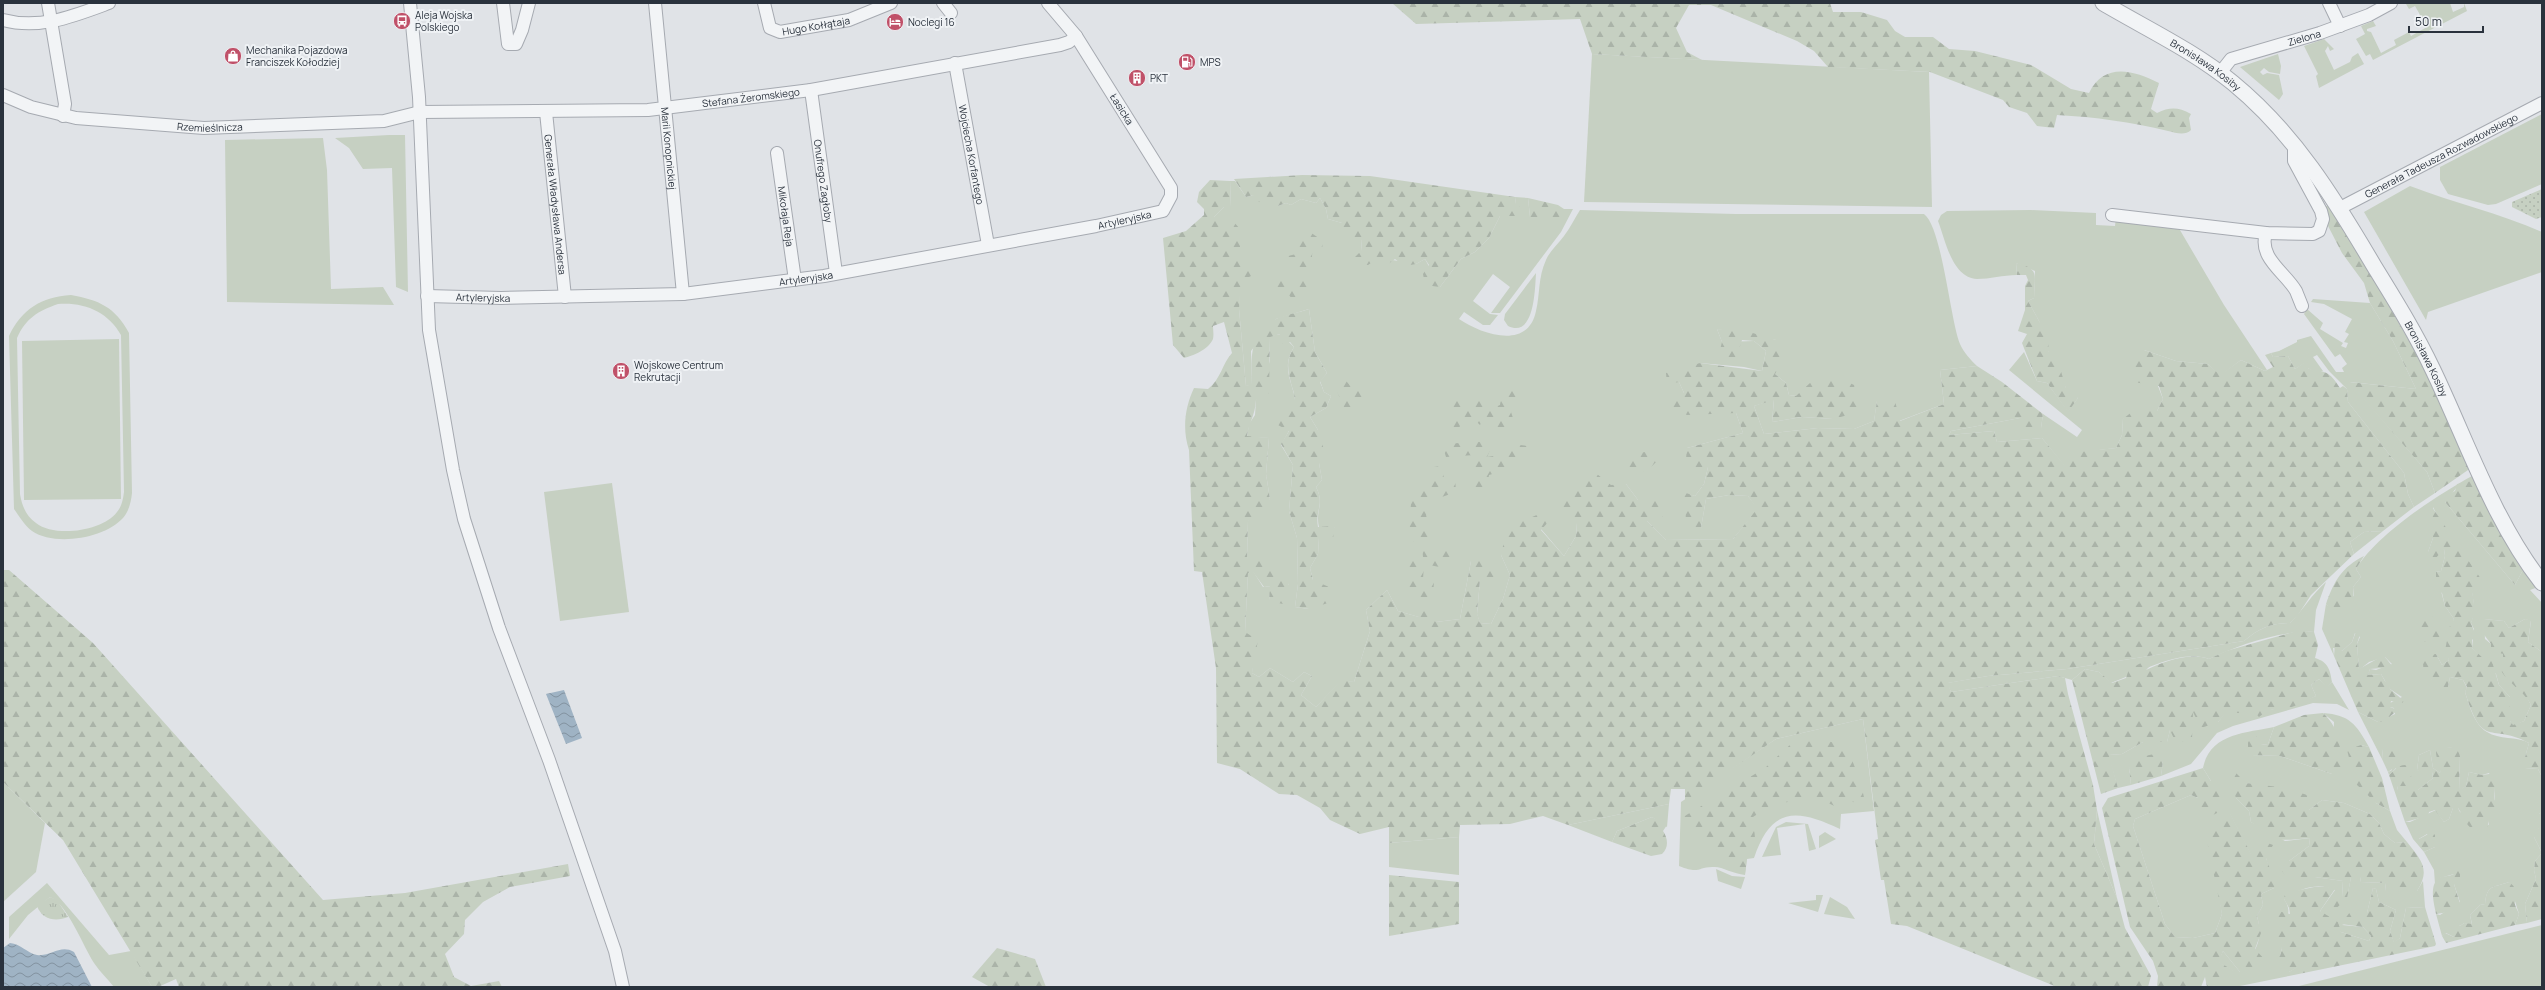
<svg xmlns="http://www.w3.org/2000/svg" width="2545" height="990" font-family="Manrope,sans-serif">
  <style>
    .grass { fill: #c6d0c2; fill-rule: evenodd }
    .forest { fill: url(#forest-firs) }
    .park { fill: url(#park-tufts) }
    .garden { fill: url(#garden-dots) }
    .water { fill: url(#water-waves) }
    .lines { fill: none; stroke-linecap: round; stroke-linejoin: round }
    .minor-casing { stroke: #a6aab1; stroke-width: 14 }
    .tertiary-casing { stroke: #a6aab1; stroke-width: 17 }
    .minor { stroke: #f2f4f6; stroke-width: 12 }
    .tertiary { stroke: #f2f4f6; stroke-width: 15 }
    .labels { text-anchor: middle; stroke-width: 4; stroke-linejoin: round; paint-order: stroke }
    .poi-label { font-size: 10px; fill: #2a323d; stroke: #eff2f5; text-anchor: start }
    .street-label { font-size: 10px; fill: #2a323d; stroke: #eff2f5 }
  </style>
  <defs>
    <pattern id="forest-firs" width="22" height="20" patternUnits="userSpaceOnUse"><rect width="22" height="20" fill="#c6d0c2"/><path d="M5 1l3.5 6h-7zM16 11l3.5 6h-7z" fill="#aab3a8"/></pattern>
    <pattern id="park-tufts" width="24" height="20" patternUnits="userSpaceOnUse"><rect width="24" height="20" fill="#c6d0c2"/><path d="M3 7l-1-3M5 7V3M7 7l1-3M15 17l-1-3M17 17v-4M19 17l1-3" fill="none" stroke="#aab3a8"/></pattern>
    <pattern id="garden-dots" width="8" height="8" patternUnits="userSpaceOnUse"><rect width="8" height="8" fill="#c6d0c2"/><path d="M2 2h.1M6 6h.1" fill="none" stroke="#aab3a8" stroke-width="1.8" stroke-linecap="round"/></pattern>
    <pattern id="water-waves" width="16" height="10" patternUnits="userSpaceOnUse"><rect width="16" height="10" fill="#9fb3c4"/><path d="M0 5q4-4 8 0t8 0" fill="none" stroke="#8292a0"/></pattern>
  </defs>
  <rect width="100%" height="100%" fill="#e0e3e7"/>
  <!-- grass -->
  <g class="grass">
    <path d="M2450,3L2453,12L2464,7V3L2467,11L2442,24L2440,19L2436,20L2438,26L2373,60L2370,54L2366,56L2356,39L2365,34L2361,26L2373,21L2376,26L2367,29V31L2371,32L2381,53L2396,45L2394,40L2409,32L2411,36L2427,27L2415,6L2409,9L2406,4Z"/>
    <path d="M2324,39L2334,49L2330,51L2328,46L2325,51L2334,70L2350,62L2352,57L2358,53L2364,64L2319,88L2316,76L2318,74L2304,46Z"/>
    <path d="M1592,54L1929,72L1932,207L1584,202Z"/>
    <path d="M2278,54L2281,66L2280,74L2269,72L2264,68L2260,72L2263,75L2267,73L2279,75L2283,94L2279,100L2240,67Z"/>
    <path d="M2542,114V184L2496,204L2488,205L2448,194L2440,180V167Z"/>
    <path d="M389,135H405L408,292L396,287L392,168L363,169L349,148L335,138Z"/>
    <path d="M323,138L327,170L331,289L383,287L394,305L227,302L225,140Z"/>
    <path d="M1230,181H1235L1246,197L1253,195L1278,206L1286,203L1291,205L1301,199L1316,203L1320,198L1326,209L1328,219L1342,223L1362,239L1361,251C1381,261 1395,259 1416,264L1425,259L1440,287L1461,259L1475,252L1489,238L1500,216L1516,205L1515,197L1528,198L1530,217L1564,218V209H1573L1561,232L1500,313H1491L1510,287L1493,274L1473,301L1490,314L1498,315L1490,325H1483L1464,312L1459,319C1481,334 1528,351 1536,311C1540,294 1538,277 1546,260C1549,252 1558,244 1564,236C1570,228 1575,218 1580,210L1736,214H1924C1942,227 1950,319 1960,344C1964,353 1970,359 1977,366L1940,370L1944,404L1899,421L1877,401L1874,421L1854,429L1818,428L1764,434L1754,406L1774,399L1772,422L1802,417L1833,419L1796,396L1789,395L1786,383L1775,374L1776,340L1717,329L1722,342L1754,341L1766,351L1762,371L1744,367L1700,363L1679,382L1684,393L1716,413H1736L1743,433L1687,448L1708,467L1704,484L1695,496L1684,493L1701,528L1706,499L1729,495L1748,496L1758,509L1733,539L1666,540L1647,521L1638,500L1626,484L1577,523L1576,536L1564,556L1541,529L1501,555L1510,575L1503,599L1491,624L1480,623L1477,614L1480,580L1471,561L1460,619L1436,622L1398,611L1387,590L1366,610L1370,631L1354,682L1341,681L1316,707L1301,695L1312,676L1304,672L1293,682L1270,668L1259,677L1252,673L1253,661L1245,632L1248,573L1253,571L1263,587L1271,586L1269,600L1289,584L1247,560L1248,521L1270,499L1266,474L1269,438L1247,437L1249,424L1255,415L1256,400L1270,361V336L1281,334L1294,347C1278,372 1299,388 1295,413C1293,424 1287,435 1281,445L1293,465L1289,511L1297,538L1298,584L1295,607L1309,609L1313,580L1310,568L1318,554L1319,538L1335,527H1319C1315,510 1325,504 1316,487L1322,480L1319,463L1318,430L1310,417L1326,408L1331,396L1324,392L1320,381L1327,373L1315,352L1309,309L1276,319L1251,351L1252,385L1246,386L1239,309L1240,257L1214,217L1224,207H1231Z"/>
    <path d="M2410,186C2454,203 2499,213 2542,232V272L2428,312L2426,320L2364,212Z"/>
    <path d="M2031,210L2096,213V225L2115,226L2116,217L2177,225L2224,305L2267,370L2265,371L2241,360L2220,376L2208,364L2176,361L2144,350L2163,399L2157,411L2123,419L2122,435L2116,448L2099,450L2066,468L2042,438L1997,442L1994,431L1949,435L1951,431L2020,418L2041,428L2043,414L2077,437L2082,430L2009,370L2024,352L2037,381L2047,383L2068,411L2078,398L2066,388L2048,351L2039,321L2028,301L2034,298L2035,271L2016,263L2017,275C2003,275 1990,279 1977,279C1952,278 1945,239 1938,221L1941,215L1947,211Z"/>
    <path d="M1536,273C1535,287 1535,339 1508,326L1504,320L1505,314Z"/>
    <path d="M71,295C99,300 115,307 129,333L132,493C131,502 129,511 123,518C105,538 55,547 32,531C25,526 19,516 14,509L9,336C22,309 41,297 71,295ZM58,304C85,302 108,312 121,335L124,492C123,499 122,506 117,512C103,531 55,538 36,523C26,516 22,506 20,494L17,338C26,318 38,311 58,304Z"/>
    <path d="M2313,299L2370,303L2393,341L2416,389L2350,382L2427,472L2435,493L2414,507L2408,494L2404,473L2348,402L2347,389L2329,371L2317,355L2313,357L2323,371H2312L2308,368V361L2295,369L2288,356L2273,357L2271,353L2279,351L2297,342V340L2311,336L2336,372H2344L2342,368L2347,364L2340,354L2335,357L2304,314L2307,309L2323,323L2320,329L2343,343L2341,346L2346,348L2348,343L2344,342L2349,334L2345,332L2352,319L2324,304L2311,302Z"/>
    <path d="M119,339L121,499L24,500L22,341Z"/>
    <path d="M2472,476L2476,480L2457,487L2445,502L2515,585L2524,568L2538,587L2530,590L2542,603V652L2528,642L2531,621L2525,619L2509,628L2504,621L2484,619L2485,639L2503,654L2510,681L2525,694L2531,705L2524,721L2513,726L2510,721V697L2499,685L2496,674L2472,648L2474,629L2471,623C2484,589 2448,538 2433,507V538L2428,552L2444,549L2445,556L2441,571L2436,572L2445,606L2454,619L2446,646L2449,660L2442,665L2436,654L2431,679L2448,687L2450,677L2463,680L2467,688L2465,692C2469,705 2474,724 2487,732C2499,740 2517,736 2529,743L2525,757V768L2538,769L2542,777V812L2539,814V828L2534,837L2542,853L2535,861L2534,870L2536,879L2525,904L2527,923L2515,925L2519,914L2509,882C2493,888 2487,884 2485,904L2480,905L2470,915L2472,925L2464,923L2460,926L2454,919V937L2446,933L2442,936L2436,914L2440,915L2460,902L2454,884V874L2440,878L2435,884L2434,870L2424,852L2435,847L2427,834L2417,840L2413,839L2405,822H2410L2436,810L2444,822L2449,819L2453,808H2458L2460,812L2489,825L2487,817C2497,803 2497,787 2489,773L2482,775L2469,772L2466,786L2459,791L2460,756L2452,747L2447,748L2440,767V773L2433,768L2430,750L2419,755L2417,770L2432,772L2433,778L2418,790H2398L2397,786L2400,784L2396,768L2389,775L2388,772L2392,770L2383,749L2382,759L2358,712L2378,722L2395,714L2394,708L2390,707V703L2402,697L2390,689L2381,674L2368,675L2370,669L2376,670L2392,664L2385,657L2369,662L2359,670L2357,644L2360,637L2355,633L2352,642L2342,651L2340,649L2333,648L2334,656L2322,629L2326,604L2328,606L2354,596L2353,587L2361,577L2356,569C2377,534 2436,496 2472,476Z"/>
    <path d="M612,483L629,612L560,621L544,492Z"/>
    <path d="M2383,531L2354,554L2350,542L2364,532Z"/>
    <path d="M2326,582L2316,610L2314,632C2282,630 2238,645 2209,659C2181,648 2138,673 2111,683L2099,672L2085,669L2072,680L2058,676L1951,692L1947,683L1988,676L2067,669L2244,641C2258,629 2271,623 2290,623C2303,610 2312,594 2326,582Z"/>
    <path d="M2319,679L2327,687L2332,682L2349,710L2337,704L2313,703L2233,726L2217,733L2191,764L2161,776L2163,761L2129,768L2131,785L2118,788L2108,755L2122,754L2143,742H2167L2170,730L2193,711L2218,722L2225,713C2259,713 2285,709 2316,696L2311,685Z"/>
    <path d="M2323,713C2350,715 2356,724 2369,747L2361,745L2376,803L2390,811L2397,830L2407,842L2395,843L2384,834L2379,823L2370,814L2344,803L2322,800L2309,810L2261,786L2246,783L2236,798L2249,811L2251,822L2285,841L2310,838L2309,846L2289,861L2315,877L2343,881L2342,897L2347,898L2351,877H2360L2361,882L2385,883L2386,891H2417L2423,881L2425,907L2406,908L2400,938L2394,943L2390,931L2396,910L2379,902L2376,889L2373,888L2367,913L2342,925L2363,927L2371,936L2369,941L2341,932L2320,911L2335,890C2317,882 2299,889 2284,899C2293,913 2287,918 2278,930L2282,948L2280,956L2298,967L2289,972V976L2235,987H2208L2219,984L2233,971L2218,962L2223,951L2240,972C2255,950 2264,943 2257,916L2263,905L2261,894L2274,888L2266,858L2251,855L2230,814L2217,881L2222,914L2215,933L2193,938L2175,937L2165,924L2133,826L2135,819L2191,795L2198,798L2211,781L2203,768C2210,733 2246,733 2274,727L2268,744L2261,745L2252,755L2280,756L2332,774L2334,722Z"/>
    <path d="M1863,719L1874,811L1841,814L1840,829C1796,808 1771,807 1754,858L1747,859L1745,875C1734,874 1722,867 1715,867C1697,866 1701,875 1679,866L1681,802L1776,739Z"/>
    <path d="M3,782L45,823L36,872L3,902Z"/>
    <path d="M1669,804L1667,827L1652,817L1617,831L1612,842L1568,825Z"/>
    <path d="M2097,810L2117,898L2094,844Z"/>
    <path d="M1786,822L1808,824L1816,849L1809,851L1805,824L1777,828L1781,855L1762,857L1776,827Z"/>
    <path d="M1825,832L1836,839L1819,848V836Z"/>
    <path d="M1459,837V875L1389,867V843Z"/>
    <path d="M1716,869L1732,876L1745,877L1741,889L1718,881Z"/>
    <path d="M47,883L109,955L131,951L152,987H114C108,979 100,972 94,963C83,946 68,905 50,897L28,915L9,939V917Z"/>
    <path d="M1816,895H1823L1818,912L1788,903L1816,900Z"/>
    <path d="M1830,897L1847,907L1855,919L1824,914Z"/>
    <path d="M2542,925V987H2295Z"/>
  </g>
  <!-- forest -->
  <g class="forest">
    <path d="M1392,3H1830L1833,12H1861L1887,20L1895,31L1905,37H1933L1949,49L1975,51L2031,65L2071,89L2089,93C2104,62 2133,70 2159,83L2151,109L2157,113C2170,107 2178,107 2191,114L2189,118L2191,130C2185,136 2176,133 2168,131C2131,122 2095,117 2057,115L2054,128L2037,126L2027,113L2009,107L2003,100L1930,72L1828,67L1814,51L1797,41L1711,5H1689L1676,28L1687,52L1702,60L1592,54L1580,19L1416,24Z"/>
    <path d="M1302,175L1370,176L1515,197L1516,204L1523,209L1524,216H1500L1489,238L1475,252L1461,259L1440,287L1425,285L1423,274L1429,265L1425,259L1416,264L1404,266L1395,259L1384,267L1377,259L1368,265L1358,264L1355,257L1361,251L1362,239L1348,240L1341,231L1342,223L1328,219L1326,209L1320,198L1316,203L1301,199L1291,205L1286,203L1278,206L1266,207L1263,203L1256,201L1253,195L1246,197L1234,179Z"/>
    <path d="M1210,180L1230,181L1231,207H1224L1214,217L1232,220L1240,229V257L1252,264L1253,275L1241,281L1239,309L1246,386L1252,384C1251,358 1249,333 1276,319C1286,314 1299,313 1309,309L1315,352L1327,373L1320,382L1324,392L1331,396L1326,408L1310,417L1318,430L1325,453L1319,463L1322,480L1316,487C1325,504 1315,510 1318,527L1335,526L1333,538H1319L1318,554L1310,568L1313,580L1329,587L1331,602L1309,609L1295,607L1298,584L1297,538L1289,511L1293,465L1281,444L1289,431L1278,425L1286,408L1295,412C1295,404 1295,394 1292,387C1288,371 1285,362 1294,347L1290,342L1283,344L1280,334L1270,337L1269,393L1256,400C1255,416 1249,422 1247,436L1269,438L1266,474L1270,499L1264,518L1248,521L1247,560H1269L1274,574L1289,583L1283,604L1269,601L1270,586L1264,587L1253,572L1248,573L1245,632L1258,640L1252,673L1259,677L1270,668L1293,682L1304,672L1312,676L1301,695L1316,707L1341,680L1354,682L1370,631L1366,610L1387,590L1398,611L1419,617L1426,608L1436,622L1460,619L1471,561L1489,560L1498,575L1488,580H1480L1477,613L1480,623L1491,624L1503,599L1510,575L1501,555L1507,528L1546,511L1550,520L1541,530L1564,556L1576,536L1577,523L1559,508L1593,471L1611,485L1626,484L1638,500L1657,497L1663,517L1647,521L1666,540L1733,539L1757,509L1748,496L1729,495L1706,499L1701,528H1687L1683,492L1695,496L1704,484L1708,467L1685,470L1687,448L1743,433L1736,413L1687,415L1668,405L1684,393L1679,382L1667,384L1666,373L1700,363L1762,371L1766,351L1754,341L1742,340L1735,361L1718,358L1722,342L1717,329L1746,331L1776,340L1782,362L1775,374L1786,383L1789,395L1796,396L1810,383L1842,379L1854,385L1859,412L1833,419L1802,417L1772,422L1774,400L1754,406L1764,434L1818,428L1854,429L1874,421L1877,400L1895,401L1900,421L1944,404L1940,370L1977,366L2002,382L2043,414L2041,428L2022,430L2020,418L1951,431L1949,435L1994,431L1997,442L2042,438L2066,467L2077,452L2116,448L2122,435L2123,419L2133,411H2157L2163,399L2159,386L2133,382V362L2144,350L2176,361L2208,364L2220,375L2241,360L2265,371L2273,367L2265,355L2271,353L2273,357L2288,356L2295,369L2308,360V368C2314,372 2318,369 2324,372C2331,374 2336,382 2340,388L2343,386L2347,389L2348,402L2404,473L2408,494L2414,507L2383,531L2364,532L2350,542L2354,554L2311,595L2298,615L2290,623C2271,623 2258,629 2244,641L2067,669L1988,676L1948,683L1951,692L2058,676L2065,678L2068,694L2093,785L2097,810L2094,844L2117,898L2125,928L2151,976L2148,987H2057L1907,926L1891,924L1884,880H1881L1875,840L1878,839L1863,719L1776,739L1685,801V789H1671L1669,804L1568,825L1543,816L1510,824L1460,825L1459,837L1389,843V827L1360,834L1330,820L1320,808L1297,795L1279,794L1240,769L1217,763L1216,668L1202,572L1194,571L1189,450C1182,429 1185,407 1194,388L1208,389C1221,379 1222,364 1232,353L1224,322L1213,326C1213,329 1214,335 1213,339C1209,349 1193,356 1184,358L1173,345L1163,238L1186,231L1204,215V209L1197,202L1199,192Z"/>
    <path d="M1528,198L1558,205L1564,209V218L1555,221L1530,217Z"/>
    <path d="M2331,204L2432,381L2469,463L2468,470L2435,493L2427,472L2349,382L2416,389L2393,341L2370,303L2364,283L2342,253L2327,224L2324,207Z"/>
    <path d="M1307,230L1323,241L1322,249L1313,245L1308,299L1294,301L1288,294L1278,295L1272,284L1285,277L1295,287L1297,278L1288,256L1300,253L1296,241Z"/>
    <path d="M2016,263C2041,269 2034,275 2034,298L2028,301L2049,339L2048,351L2057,358L2066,388H2073L2078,398L2068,412L2047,383L2037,381L2022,343L2027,334L2018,331L2025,310V286L2028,280L2026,275H2017Z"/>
    <path d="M1346,381L1355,390H1365L1364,406L1353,414L1345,410L1333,382Z"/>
    <path d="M1525,387L1524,398L1514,402L1511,412L1516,427L1507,431L1494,427L1485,415L1480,425L1473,418H1463L1458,431L1448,429V418L1455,414L1446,404L1454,395L1464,402L1483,398L1488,409L1500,405L1502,392Z"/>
    <path d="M1494,441L1487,457L1508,454L1513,444L1528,446L1529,453L1520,458L1516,467L1489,475L1486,492L1473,490L1474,455L1446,457L1442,444Z"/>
    <path d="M1645,452L1656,462L1651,467L1646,463L1643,472L1635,476L1628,472L1625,464L1629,454Z"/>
    <path d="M1442,466L1444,479L1455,478L1456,492L1425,503L1430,551L1451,543L1454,553L1450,569L1424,564L1423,579L1434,580L1433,598L1420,602L1410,594L1407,584L1412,577L1408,576L1409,561L1423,557L1422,546L1413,541L1409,524L1412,494L1431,486L1426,468Z"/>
    <path d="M2476,480L2524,568L2515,585L2445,502L2447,495L2455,491L2457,484Z"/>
    <path d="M2432,507L2481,579L2472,589L2475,612L2471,623L2476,636L2472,640V648L2485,660L2488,657L2491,658L2499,685L2510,697V721L2513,725L2524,721L2531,705C2523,689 2506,683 2500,668L2503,662V654L2491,650V644L2479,628L2484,619L2504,621L2509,628L2525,619L2531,620L2528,642L2542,652V777L2538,769L2525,768V757L2529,743C2490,722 2483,751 2465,692L2467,687L2463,680L2450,677L2448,687L2443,692L2434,690L2431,679L2424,677L2423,663L2429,655L2436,654L2442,665L2449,660L2445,651L2449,628L2454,619L2445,606L2442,593L2436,590V572L2441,571L2445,556L2444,549L2434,560L2428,552L2433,538Z"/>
    <path d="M2364,556L2356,569L2361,577L2353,587L2354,604L2348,608L2332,611L2326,604C2334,581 2342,567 2364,556Z"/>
    <path d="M3,570H9L93,643L323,900L405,893L568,864L570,876L510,887L483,902L465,920L464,934L445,954L454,977L471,986L499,981L502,987H179L176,979L158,987H152L63,840L3,782Z"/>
    <path d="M2431,615L2444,633L2436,640L2421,642L2417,625Z"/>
    <path d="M2357,629L2361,631L2357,644L2359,669L2377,659L2378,656L2385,657L2393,667L2370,669L2368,675L2381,674L2385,681L2389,683L2390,689L2404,701L2402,703L2391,701L2390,707L2398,710L2383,722H2378L2358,712L2334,656L2335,643L2340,644L2342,651L2352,642Z"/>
    <path d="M2297,631L2314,632L2318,645L2315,658C2328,662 2330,669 2332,682L2327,688L2319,679L2311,685L2316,696C2307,700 2298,705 2289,708C2274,711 2272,706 2259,717L2255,713H2226L2218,722L2201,728L2193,712L2192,739L2176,743L2170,730L2167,742H2143L2122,754L2109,755L2118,788L2101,794L2072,680L2085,669L2099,672L2112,683L2126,678L2129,669L2147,660L2154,662L2146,670C2165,661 2189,652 2209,659L2226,651Z"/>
    <path d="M2323,713C2340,728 2341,750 2342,772L2332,774L2280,756L2252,755L2248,749V737L2255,733L2261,745L2268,744L2274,727L2304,715Z"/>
    <path d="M1822,740L1846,745L1860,780L1866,806L1850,801L1841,809L1815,797L1771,805L1753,817L1755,838L1747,858L1745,874L1716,852L1683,817L1765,768L1792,743Z"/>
    <path d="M2361,745L2369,747L2382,778L2390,811L2376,803L2356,784L2347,750Z"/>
    <path d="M2388,746L2398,753L2399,764L2388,772L2382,759L2383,749Z"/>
    <path d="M2453,747L2458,751L2460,756L2459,790L2466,786L2469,772L2482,775L2496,773L2494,800L2500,808C2485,813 2490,818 2487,831C2466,832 2468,823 2458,808H2453L2449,819L2444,822L2435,810L2429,812L2428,816L2405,822L2389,775C2395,770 2398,764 2407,765C2412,772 2413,780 2407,786H2397L2398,790H2418L2433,778L2432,772L2424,773L2417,770L2419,755L2430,750L2433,768L2440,773C2441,765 2435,759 2436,748Z"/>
    <path d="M2154,754L2163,761L2161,776L2131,785L2129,768L2145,756Z"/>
    <path d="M2203,768L2223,801V810L2205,819L2198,798L2191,795L2135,819L2133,826L2165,924L2175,937L2193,938L2215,933L2222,914L2207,841L2211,831L2230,813L2251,854L2260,840L2273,845L2266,858L2270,869L2278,878L2274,888L2261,894L2263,905L2257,916L2261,933L2255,949L2266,961L2249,974L2240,972L2223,951L2219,962L2234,971L2219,985L2207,987L2205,977L2201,987H2157L2158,976L2153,961L2130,927L2102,808L2108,798Z"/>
    <path d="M2236,773L2246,783L2286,788L2307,795L2309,810L2322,800L2344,803L2370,814L2379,823L2384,834L2395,843L2407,842C2421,860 2431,869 2417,891H2386L2385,883L2361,882L2360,877H2351L2347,899L2334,910L2332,904L2342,897L2343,881L2315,877L2309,882L2289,880L2282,871L2289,861L2309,846L2310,838C2276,841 2279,843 2251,822L2249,811L2236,798L2228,776Z"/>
    <path d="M2542,812V853L2534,837V830L2539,828V814Z"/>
    <path d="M1652,817L1667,825L1663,831C1668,838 1669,848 1662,854L1651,856L1612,842L1617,831Z"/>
    <path d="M2432,832L2435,835V847L2424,852L2413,839H2419Z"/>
    <path d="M2542,853V919L2527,923L2525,904L2536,879L2534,870L2535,861Z"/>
    <path d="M2460,862L2464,866L2460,873V879L2454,884L2462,910L2453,907L2449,912L2436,914C2434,903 2428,883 2441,877C2445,876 2450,876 2454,874L2453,863Z"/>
    <path d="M1389,875L1459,882V924L1389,936Z"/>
    <path d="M2509,882C2518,889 2516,892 2515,902C2514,905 2518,911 2519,914L2515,925L2446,943L2442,936L2445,933L2454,937V919H2456L2460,926L2464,923L2472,924L2470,915L2480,905L2485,904C2487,884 2493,888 2509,882Z"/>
    <path d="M2314,887H2328L2335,889L2320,911L2338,922L2341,932L2369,941L2371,936L2363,927L2341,924L2350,912L2367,913L2373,888L2376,889L2379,902L2396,910L2390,931L2394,942L2400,938L2406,908L2425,907L2436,944L2435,946L2289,976V972L2297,967L2285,968L2274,963L2280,956L2282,948L2273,939L2278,930L2274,918L2278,911L2290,914L2289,908L2284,899L2286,889L2295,891Z"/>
    <path d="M997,948L1035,959L1046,987H990L972,977Z"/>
  </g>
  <!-- park -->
  <path class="park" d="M50,897L57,900L68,917C56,922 42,920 37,906Z"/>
  <!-- garden -->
  <path class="garden" d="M2542,189V217L2536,219L2512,207V202Z"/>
  <!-- water -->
  <g class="water">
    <path d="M564,690L582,738L566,744L546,694Z"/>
    <path d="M10,943C21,944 27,953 37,955C51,957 60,944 74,952L92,987H3V948Z"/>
  </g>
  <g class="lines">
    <defs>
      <g id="minor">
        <path d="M48,3L65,104L63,116"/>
        <path d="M410,3L419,97L429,330L453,470L464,519L499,628L549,760L615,951L623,987"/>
        <path d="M503,3L508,44H516L522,30L529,3"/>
        <path id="s1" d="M655,3L683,294"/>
        <path id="s2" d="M764,3L770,28L780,32L849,20L891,3"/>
        <path d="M943,3L951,13"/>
        <path d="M2329,3L2340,26"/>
        <path d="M3,20C40,30 74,16 109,3"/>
        <path id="s3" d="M955,63L988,245"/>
        <path id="s4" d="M2220,73L2231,59L2320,33L2369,15L2391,3"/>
        <path id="s5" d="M811,90L836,273"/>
        <path id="s6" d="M3,95L31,107L76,118L204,128L384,121L420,112L648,110L811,90L1060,45L1069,42L1076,36"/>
        <path id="s7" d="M546,112L565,297"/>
        <path id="s8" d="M777,153L795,280"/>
        <path id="s9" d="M2340,208L2542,103"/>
        <path d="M2112,215L2266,233L2313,234L2319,231L2323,219L2321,211L2294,161V144"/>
        <path d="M2266,233C2258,258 2285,272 2296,291C2298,296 2300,301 2302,306"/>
        <path id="s10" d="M427,296L501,298L683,294L824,276L1096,226L1163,211L1171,196V188L1076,36L1048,3"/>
      </g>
      <g id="tertiary">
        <path id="s11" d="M2103,3C2147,29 2194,51 2233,83C2294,133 2334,198 2374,266C2395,300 2416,334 2433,370C2467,441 2493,520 2542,583"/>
      </g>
    </defs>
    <!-- minor casing -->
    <use href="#minor" class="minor-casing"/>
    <!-- tertiary casing -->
    <use href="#tertiary" class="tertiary-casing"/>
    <!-- minor -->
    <use href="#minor" class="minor"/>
    <!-- tertiary -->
    <use href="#tertiary" class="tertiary"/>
  </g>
  <!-- icons -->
  <defs>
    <symbol id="bus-disc" viewBox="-11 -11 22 22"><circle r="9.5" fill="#c05169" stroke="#eff2f5"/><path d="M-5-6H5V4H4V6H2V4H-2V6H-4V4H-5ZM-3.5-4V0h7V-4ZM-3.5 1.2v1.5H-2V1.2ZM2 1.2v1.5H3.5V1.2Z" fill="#fff"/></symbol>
    <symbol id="hotel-disc" viewBox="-11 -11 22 22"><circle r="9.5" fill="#c05169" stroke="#eff2f5"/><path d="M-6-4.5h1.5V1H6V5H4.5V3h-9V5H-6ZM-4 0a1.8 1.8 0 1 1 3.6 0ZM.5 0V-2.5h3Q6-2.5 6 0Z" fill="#fff"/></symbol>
    <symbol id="shop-disc" viewBox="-11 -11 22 22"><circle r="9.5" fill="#c05169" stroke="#eff2f5"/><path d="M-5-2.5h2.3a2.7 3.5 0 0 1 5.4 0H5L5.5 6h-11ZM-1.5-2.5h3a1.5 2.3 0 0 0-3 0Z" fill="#fff"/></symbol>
    <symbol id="fuel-disc" viewBox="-11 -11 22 22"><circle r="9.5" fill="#c05169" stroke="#eff2f5"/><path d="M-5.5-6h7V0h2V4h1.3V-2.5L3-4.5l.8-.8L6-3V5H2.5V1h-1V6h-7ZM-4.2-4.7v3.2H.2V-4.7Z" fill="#fff"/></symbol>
    <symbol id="building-disc" viewBox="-11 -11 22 22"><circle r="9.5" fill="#c05169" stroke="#eff2f5"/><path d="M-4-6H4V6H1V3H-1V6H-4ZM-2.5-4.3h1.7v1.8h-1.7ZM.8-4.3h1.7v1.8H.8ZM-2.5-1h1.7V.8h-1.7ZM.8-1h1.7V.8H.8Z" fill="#fff"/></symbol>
  </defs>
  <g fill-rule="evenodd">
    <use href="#bus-disc" x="392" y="11" width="20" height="20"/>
    <use href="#hotel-disc" x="885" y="12" width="20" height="20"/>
    <use href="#shop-disc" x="223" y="46" width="20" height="20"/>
    <use href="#fuel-disc" x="1177" y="52" width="20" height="20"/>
    <use href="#building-disc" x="1127" y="68" width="20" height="20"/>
    <use href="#building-disc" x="611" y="361" width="20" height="20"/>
  </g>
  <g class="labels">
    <!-- poi labels -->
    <g class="poi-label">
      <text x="415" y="19">Aleja Wojska<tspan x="415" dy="12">Polskiego</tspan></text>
      <text x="908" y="26">Noclegi 16</text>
      <text x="246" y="54">Mechanika Pojazdowa<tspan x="246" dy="12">Franciszek Kołodziej</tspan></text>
      <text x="1200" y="66">MPS</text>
      <text x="1150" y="82">PKT</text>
      <text x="634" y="369">Wojskowe Centrum<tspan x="634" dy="12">Rekrutacji</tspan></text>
    </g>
    <!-- street labels -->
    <g class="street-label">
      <text dy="4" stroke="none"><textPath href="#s2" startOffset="73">Hugo Kołłątaja</textPath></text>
      <text dy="4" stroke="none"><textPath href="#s4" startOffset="94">Zielona</textPath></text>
      <text dy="4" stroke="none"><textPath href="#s11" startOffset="120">Bronisława Kosiby</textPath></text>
      <text dy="4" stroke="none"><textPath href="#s6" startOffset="754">Stefana Żeromskiego</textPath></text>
      <text transform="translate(1122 109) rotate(58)" y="4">Łasicka</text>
      <text dy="4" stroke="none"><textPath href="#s6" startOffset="211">Rzemieślnicza</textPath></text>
      <text dy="4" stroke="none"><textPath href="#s1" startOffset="146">Marii Konopnickiej</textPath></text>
      <text dy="4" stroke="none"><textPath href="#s3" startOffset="93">Wojciecha Korfantego</textPath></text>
      <text dy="4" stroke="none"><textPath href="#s9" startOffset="114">Generała Tadeusza Rozwadowskiego</textPath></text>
      <text dy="4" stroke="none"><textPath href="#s5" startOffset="92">Onufrego Zagłoby</textPath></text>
      <text dy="4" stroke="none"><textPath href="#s7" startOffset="93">Generała Władysława Andersa</textPath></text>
      <text dy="4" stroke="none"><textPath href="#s8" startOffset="64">Mikołaja Reja</textPath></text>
      <text dy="4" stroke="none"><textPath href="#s10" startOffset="704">Artyleryjska</textPath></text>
      <text dy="4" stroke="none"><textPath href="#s10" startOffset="380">Artyleryjska</textPath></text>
      <text dy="4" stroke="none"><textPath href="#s10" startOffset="56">Artyleryjska</textPath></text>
      <text dy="4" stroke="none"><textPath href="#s11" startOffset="492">Bronisława Kosiby</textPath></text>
    </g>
  </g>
  <!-- border -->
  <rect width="2545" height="990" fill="none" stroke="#2a323d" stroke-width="8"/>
  <!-- scale -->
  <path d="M2409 26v6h74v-6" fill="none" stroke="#2a323d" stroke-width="2"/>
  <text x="2415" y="26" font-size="12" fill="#2a323d" stroke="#eff2f5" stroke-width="3" paint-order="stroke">50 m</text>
</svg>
